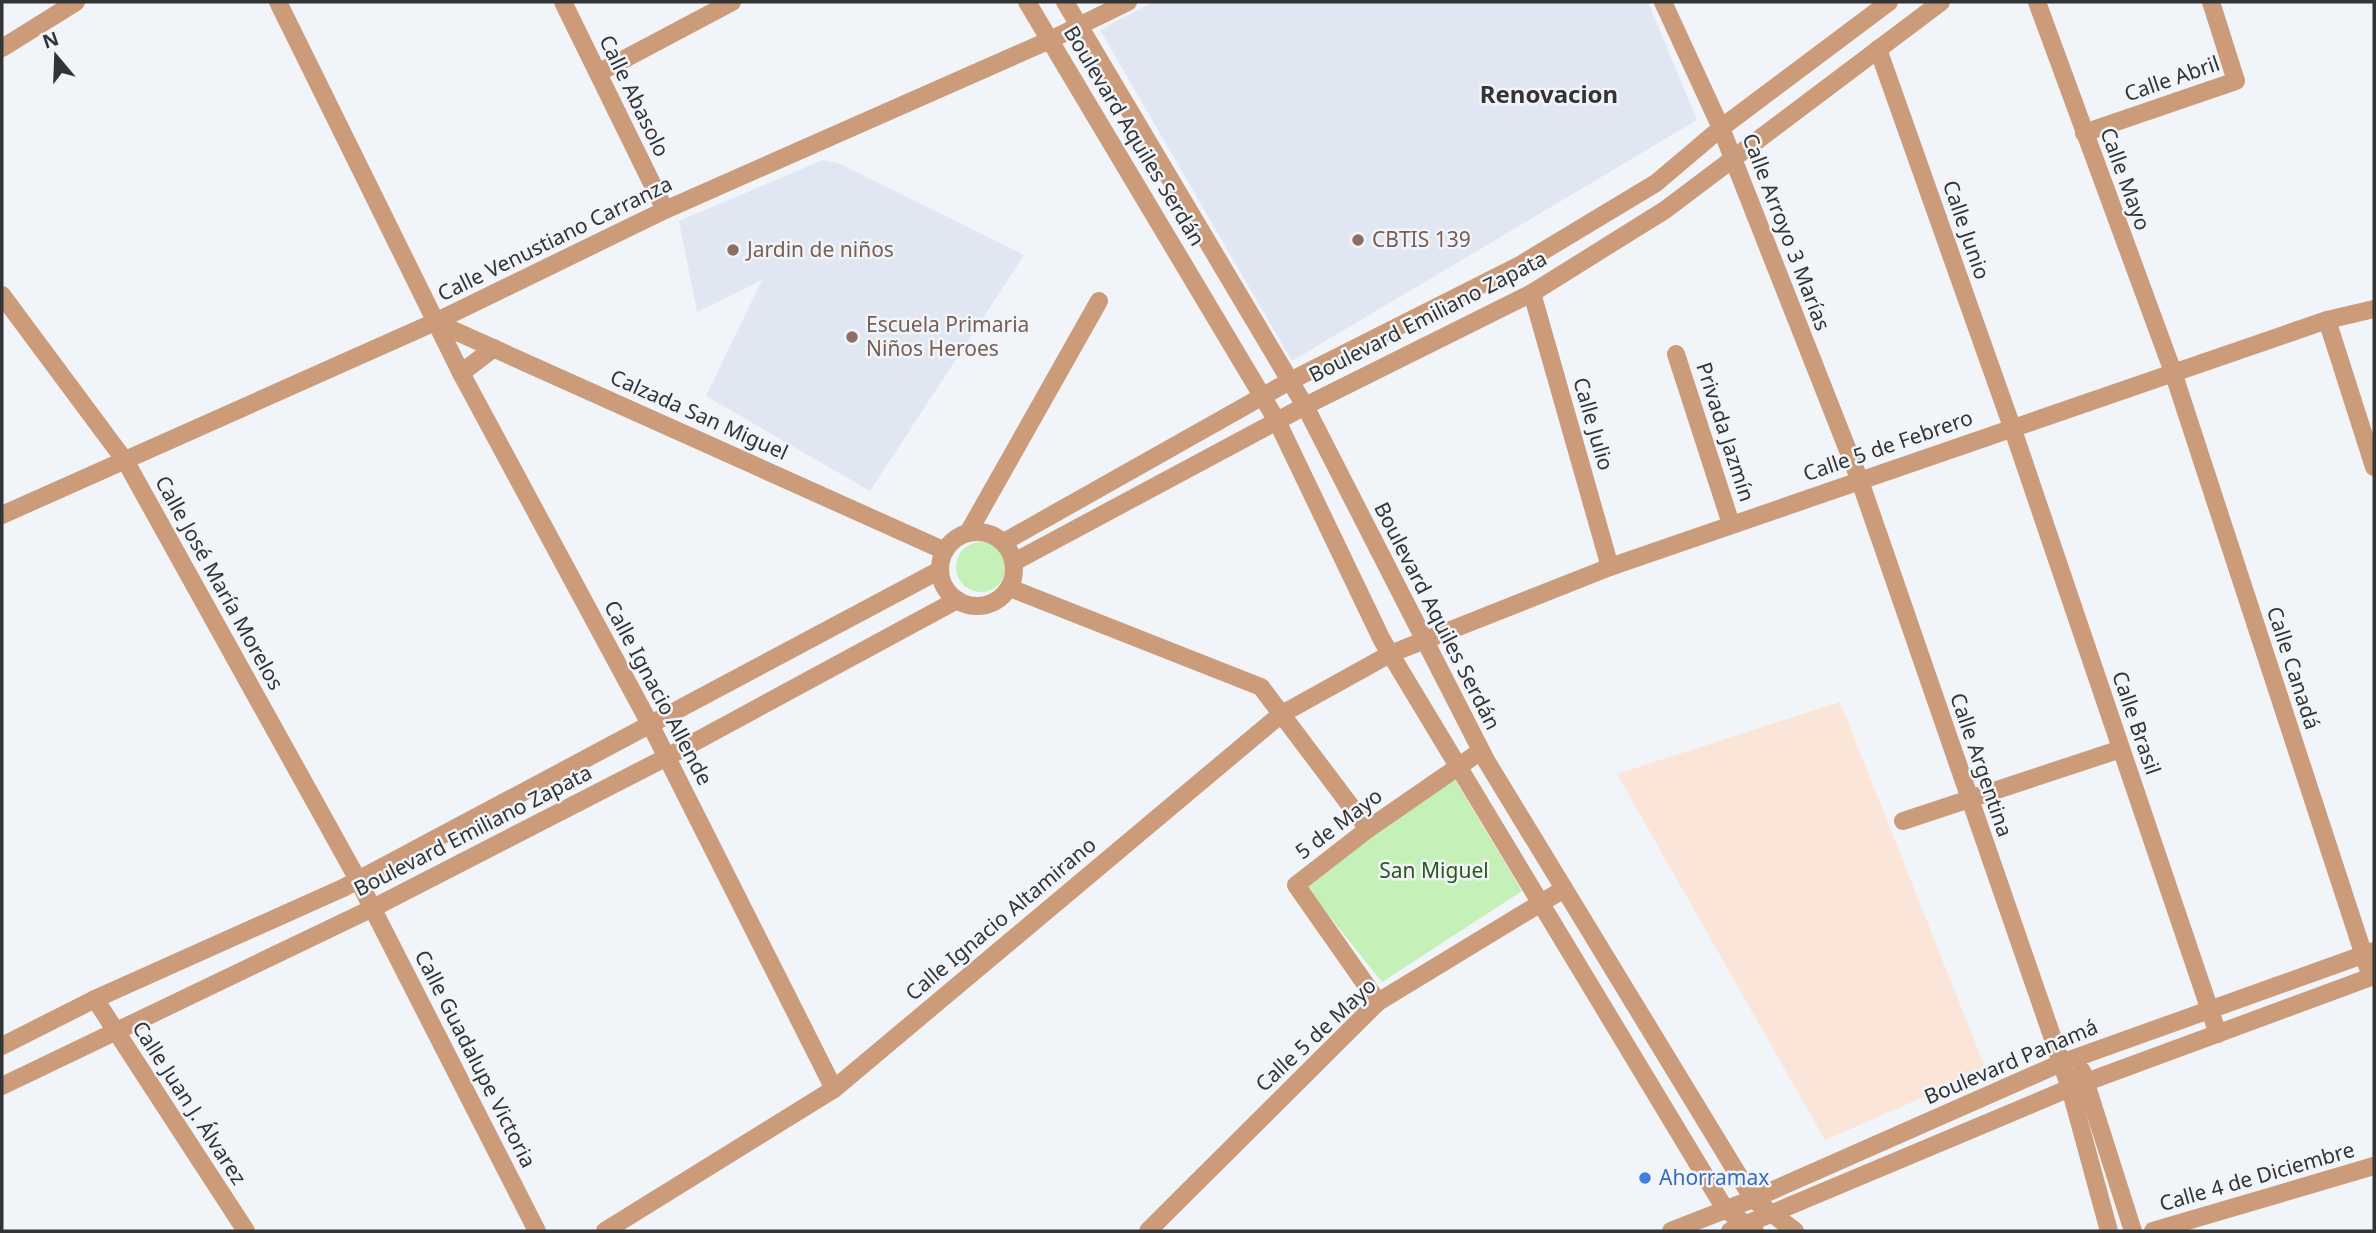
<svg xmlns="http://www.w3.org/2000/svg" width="2376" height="1233" font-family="'Noto Sans',sans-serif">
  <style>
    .commercial { fill: #fbe5d8 }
    .built { fill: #e1e7f2 }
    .green { fill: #c5f0b7 }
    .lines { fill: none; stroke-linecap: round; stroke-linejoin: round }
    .minor { stroke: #cc9b7a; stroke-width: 18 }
    .education-dot { fill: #8d6e63; stroke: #f1f4f8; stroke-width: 2.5 }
    .shop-dot { fill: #3f7fe0; stroke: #f1f4f8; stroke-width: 2.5 }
    .labels { text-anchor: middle; stroke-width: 5; stroke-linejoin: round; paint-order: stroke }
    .street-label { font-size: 21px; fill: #333435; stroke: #f1f4f8 }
    .education-label { font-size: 21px; fill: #785e54; stroke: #f1f4f8; text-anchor: start }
    .park-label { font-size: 21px; fill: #2a5917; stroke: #f1f4f8 }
    .shop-label { font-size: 21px; fill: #366cbe; stroke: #f1f4f8; text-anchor: start }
    .quarter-label { font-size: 24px; font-weight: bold; fill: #333435; stroke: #f1f4f8 }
  </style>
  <rect width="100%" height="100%" fill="#f1f4f8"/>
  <!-- commercial -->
  <path class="commercial" d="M1840,702L1986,1070L1825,1140L1617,774Z"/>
  <!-- built -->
  <g class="built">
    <path d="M1153,2H1648L1697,120L1292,361L1100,30Z"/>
    <path d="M823,160L838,163L1024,255L870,491L706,396L762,280L697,312L679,221Z"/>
  </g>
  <!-- green -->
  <g class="green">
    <circle cx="981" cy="567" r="25"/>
    <path d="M1454,778L1522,891L1382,982L1307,888L1376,832Z"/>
  </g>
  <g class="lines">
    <!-- minor -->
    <g class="minor">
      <path d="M278,2L461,373L650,724L834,1089"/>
      <path d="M563,2L665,210"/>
      <path d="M1027,2L1277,421L1382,640L1725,1209L1755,1231"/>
      <path d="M1065,2L1305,406L1487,762L1753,1199L1795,1231"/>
      <path d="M1663,2L1721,128L1860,481L2070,1088L2109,1231"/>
      <path d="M2037,2L2173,372L2371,977"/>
      <path d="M2,48L76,2"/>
      <path d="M1878,49L2012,427L2218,1034"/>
      <path d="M598,73L732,2"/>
      <path d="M2084,133L2236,81L2211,2"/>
      <path d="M1532,293L1610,567"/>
      <path d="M2,295L126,462L357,878L537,1231"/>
      <path d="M2327,320L2374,467"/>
      <path d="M435,322L945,551"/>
      <path d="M1676,354L1731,524"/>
      <path d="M461,373L494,348"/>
      <path d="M2,515L435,322L665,210L1050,40L1128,2"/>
      <circle cx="977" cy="569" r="37"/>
      <path d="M968,533L1099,301"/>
      <path d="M1004,542L1288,382L1520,265L1656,183L1721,128L1889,2"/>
      <path d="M1014,562L1305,406L1532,293L1665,210L1941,2"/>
      <path d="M1010,588L1261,687L1368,829"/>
      <path d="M1903,821L2121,749"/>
      <path d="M95,999L246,1231"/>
      <path d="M1378,1002L1296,885L1368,829L1481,751"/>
      <path d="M2,1046L95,999L343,888L940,570"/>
      <path d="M2082,1071L2133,1231"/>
      <path d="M2,1086L373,908L667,757L957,600"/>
      <path d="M605,1231L834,1089L1280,715L1390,654L1610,567L2327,320L2374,309"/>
      <path d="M1148,1231L1378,1002L1564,889"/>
      <path d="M1671,1231L1753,1199L2061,1063L2374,951"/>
      <path d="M1730,1231L2070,1088L2374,976"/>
      <path d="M2153,1231L2374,1166"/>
    </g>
  </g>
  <!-- markers -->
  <g class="education-dot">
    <circle cx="1358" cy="240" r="7"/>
    <circle cx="733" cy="250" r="7"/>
    <circle cx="852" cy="337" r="7"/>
  </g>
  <circle class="shop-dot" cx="1645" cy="1178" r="7"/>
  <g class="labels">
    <!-- street labels -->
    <g class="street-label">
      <text transform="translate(2172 79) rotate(-19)" y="7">Calle Abril</text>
      <text transform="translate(634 96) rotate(64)" y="7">Calle Abasolo</text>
      <text transform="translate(1134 136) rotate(59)" y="7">Boulevard Aquiles Serdán</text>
      <text transform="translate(2125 179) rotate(70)" y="7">Calle Mayo</text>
      <text transform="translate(1966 230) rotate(71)" y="7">Calle Junio</text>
      <text transform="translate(1786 232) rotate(69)" y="7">Calle Arroyo 3 Marías</text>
      <text transform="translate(555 239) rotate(-26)" y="7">Calle Venustiano Carranza</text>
      <text transform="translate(1428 317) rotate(-27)" y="7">Boulevard Emiliano Zapata</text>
      <text transform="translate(699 415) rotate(24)" y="7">Calzada San Miguel</text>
      <text transform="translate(1593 424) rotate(74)" y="7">Calle Julio</text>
      <text transform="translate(1725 432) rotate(72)" y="7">Privada Jazmín</text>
      <text transform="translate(1888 446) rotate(-19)" y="7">Calle 5 de Febrero</text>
      <text transform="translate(219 583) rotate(61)" y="7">Calle José María Morelos</text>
      <text transform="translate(1437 616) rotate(63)" y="7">Boulevard Aquiles Serdán</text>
      <text transform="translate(2293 668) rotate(72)" y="7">Calle Canadá</text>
      <text transform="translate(658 693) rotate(62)" y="7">Calle Ignacio Allende</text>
      <text transform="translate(2136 723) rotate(71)" y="7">Calle Brasil</text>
      <text transform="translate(1981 765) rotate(71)" y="7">Calle Argentina</text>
      <text transform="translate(1339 824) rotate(-37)" y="7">5 de Mayo</text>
      <text transform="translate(473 831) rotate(-27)" y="7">Boulevard Emiliano Zapata</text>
      <text transform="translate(1001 919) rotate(-40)" y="7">Calle Ignacio Altamirano</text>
      <text transform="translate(1316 1035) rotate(-43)" y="7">Calle 5 de Mayo</text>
      <text transform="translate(475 1059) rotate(63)" y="7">Calle Guadalupe Victoria</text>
      <text transform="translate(2011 1062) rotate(-23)" y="7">Boulevard Panamá</text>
      <text transform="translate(189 1103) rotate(57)" y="7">Calle Juan J. Álvarez</text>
      <text transform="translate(2257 1177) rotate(-16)" y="7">Calle 4 de Diciembre</text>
    </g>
    <!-- education labels -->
    <g class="education-label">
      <text x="1372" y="247">CBTIS 139</text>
      <text x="747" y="257">Jardin de niños</text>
      <text x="866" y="332">Escuela Primaria<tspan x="866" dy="24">Niños Heroes</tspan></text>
    </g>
    <!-- park labels -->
    <g class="park-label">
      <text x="1434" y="878">San Miguel</text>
    </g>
    <!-- shop labels -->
    <g class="shop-label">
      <text x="1659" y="1185">Ahorramax</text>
    </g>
    <!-- quarter labels -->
    <g class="quarter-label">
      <text x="1549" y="103">Renovacion</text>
    </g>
  </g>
  <!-- border -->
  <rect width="2376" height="1233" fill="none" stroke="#333435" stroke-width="7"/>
  <!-- north arrow -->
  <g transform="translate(56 56) rotate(341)" stroke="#f1f4f8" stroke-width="5" paint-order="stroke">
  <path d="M0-5L12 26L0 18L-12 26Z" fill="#333435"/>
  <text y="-10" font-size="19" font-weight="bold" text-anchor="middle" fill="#333435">N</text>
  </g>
</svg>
